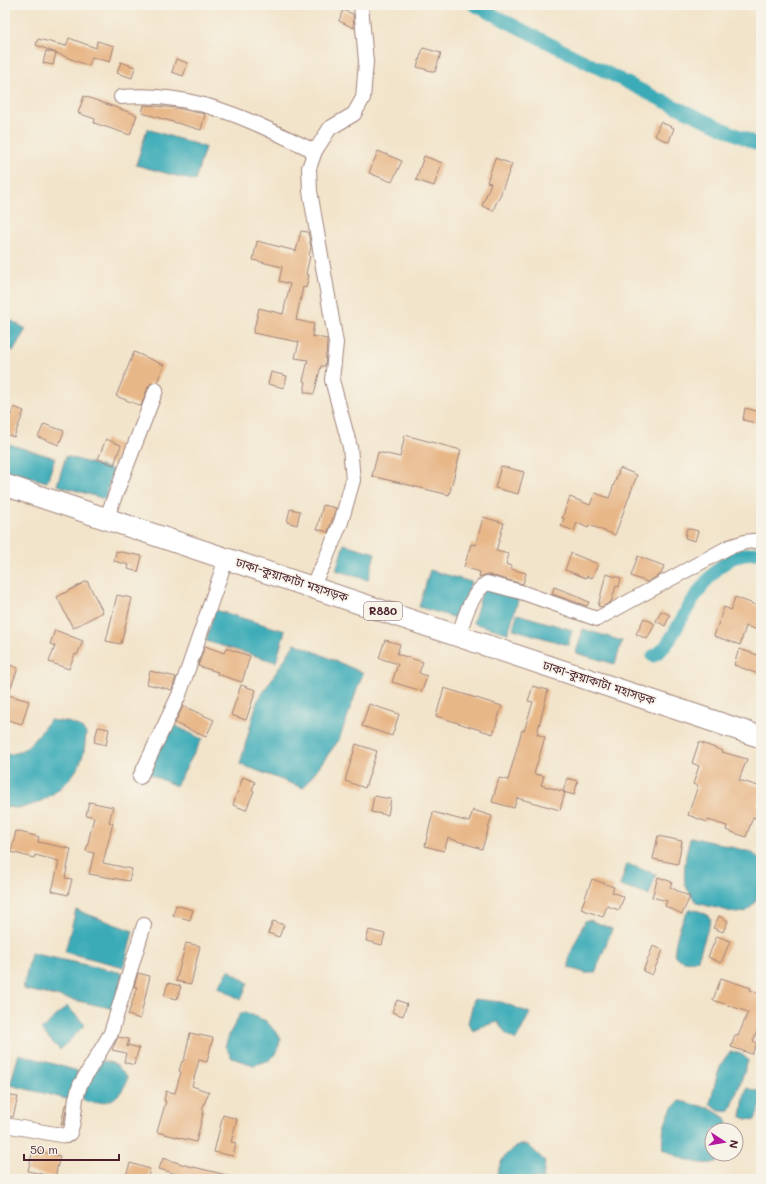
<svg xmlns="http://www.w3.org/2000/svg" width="766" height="1184" font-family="Mali,'Noto Sans Bengali',sans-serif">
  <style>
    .water { fill: #3aabb7; stroke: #426571 }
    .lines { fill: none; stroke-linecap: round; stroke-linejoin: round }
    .canal { stroke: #3aabb7; stroke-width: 13 }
    .building { fill: #e8b788 }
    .street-casing { stroke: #9e827a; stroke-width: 16 }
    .primary-casing { stroke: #9e827a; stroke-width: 23 }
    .street { stroke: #fff; stroke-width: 14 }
    .primary { stroke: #fff; stroke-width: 21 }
    .labels { text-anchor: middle; stroke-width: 3.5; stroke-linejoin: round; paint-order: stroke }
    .shield { fill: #f7f3e8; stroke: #7e5f64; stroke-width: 1 }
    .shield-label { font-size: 11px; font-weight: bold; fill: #4a1f2b }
    .street-label { font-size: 12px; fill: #4a1f2b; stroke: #f7f3e8 }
  </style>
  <rect width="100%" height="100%" fill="#f7f3e8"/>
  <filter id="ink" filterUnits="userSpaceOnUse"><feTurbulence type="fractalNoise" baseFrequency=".025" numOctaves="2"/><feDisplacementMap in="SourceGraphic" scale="8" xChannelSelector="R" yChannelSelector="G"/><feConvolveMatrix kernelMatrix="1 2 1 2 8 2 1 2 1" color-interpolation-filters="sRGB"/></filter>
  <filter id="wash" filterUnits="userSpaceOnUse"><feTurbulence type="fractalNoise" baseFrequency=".012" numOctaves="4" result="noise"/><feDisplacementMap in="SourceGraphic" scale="16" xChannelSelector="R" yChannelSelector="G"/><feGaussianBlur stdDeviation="0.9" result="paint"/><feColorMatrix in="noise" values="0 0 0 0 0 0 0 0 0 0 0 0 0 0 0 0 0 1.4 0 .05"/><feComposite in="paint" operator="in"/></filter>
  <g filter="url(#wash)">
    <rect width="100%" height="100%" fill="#f2e4ca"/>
    <!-- water -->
    <g class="water">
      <path d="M147,129L205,147L195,181L136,165Z"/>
      <path d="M5,317L26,329L13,351L5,347Z"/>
      <path d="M5,443L55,458L47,482L5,470Z"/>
      <path d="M66,456L113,470L105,499L57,485Z"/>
      <path d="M344,544L375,553L368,580L336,570Z"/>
      <path d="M430,570L471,582L460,619L419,607Z"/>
      <path d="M484,586L519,597L508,633L473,623Z"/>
      <path d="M215,610L285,631L276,662L206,641Z"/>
      <path d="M517,614L572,630L568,645L513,629Z"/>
      <path d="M583,629L622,641L615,664L576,653Z"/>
      <path d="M295,643L363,673L339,740L303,788L240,764L257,702Z"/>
      <path d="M50,720C63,722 78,721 86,733C85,741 85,750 82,758C75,781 42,807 17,808C13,808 9,807 5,807V754C25,757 39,733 50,720Z"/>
      <path d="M172,724L202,739L176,786L145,772Z"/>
      <path d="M691,837L751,852L760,859L761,883L755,903L746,912L736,913L697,903C694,899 686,888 685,884C683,872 686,848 691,837Z"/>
      <path d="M627,864L656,874L649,895L620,886Z"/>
      <path d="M76,910L133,931L124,967L65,952Z"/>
      <path d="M689,910C697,909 706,913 711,919L698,959C690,964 683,961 675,957C673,945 681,919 689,910Z"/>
      <path d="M761,911V953L757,935Z"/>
      <path d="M590,920L612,929L595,973H586L569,968V957L585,921Z"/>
      <path d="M31,953L123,973L115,1009L23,989Z"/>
      <path d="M229,970L248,983L241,1000L218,987Z"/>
      <path d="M474,999L501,1002L530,1013L516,1040L506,1034L498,1022L483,1026L473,1031L468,1023Z"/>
      <path d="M67,1006L85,1025L60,1050L41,1030Z"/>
      <path d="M245,1012L266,1021L281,1038L277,1052L270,1060L254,1065L232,1058L225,1046L230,1033L240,1014Z"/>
      <path d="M731,1052C738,1052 745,1055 748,1061L732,1106L730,1110C723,1111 715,1110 710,1104C713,1091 719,1059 731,1052Z"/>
      <path d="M19,1054L78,1071L71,1100L10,1085Z"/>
      <path d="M104,1061C112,1062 115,1064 121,1070C123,1072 126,1074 127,1077C128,1085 118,1097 111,1100C103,1103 94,1103 86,1102L82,1098L96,1064Z"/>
      <path d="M747,1088L761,1092V1105L755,1120L747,1119L741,1117L744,1097Z"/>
      <path d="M680,1101L709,1108L726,1118L730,1130H712V1154H724C722,1156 720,1160 718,1161C705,1169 674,1156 663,1149C661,1133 666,1111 680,1101Z"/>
      <path d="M520,1145H528L545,1161L543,1179H496C500,1162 503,1153 520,1145Z"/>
    </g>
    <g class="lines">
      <!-- canal -->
      <g class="canal">
        <path d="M474,5L659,99L761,146"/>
        <path d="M653,656C666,650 674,633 681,620C693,598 713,566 737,556C744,553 754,553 761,553"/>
      </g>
    </g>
    <g id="blocks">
      <!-- building -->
      <g class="building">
        <path d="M343,10L353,14L354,28L339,21Z"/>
        <path d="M69,38L96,48L97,41L114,46L110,62L92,57L89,66L36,45L38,39L66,46Z"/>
        <path d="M423,48L441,53L435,72L417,67Z"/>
        <path d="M46,51L56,53L53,65L43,63Z"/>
        <path d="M176,59L188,63L183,76L172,72Z"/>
        <path d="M121,62L135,67L132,78L117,73Z"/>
        <path d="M84,96L137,115L130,135L94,123L95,119L78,113Z"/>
        <path d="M144,105L176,108L205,114L201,130L142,113Z"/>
        <path d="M660,122L674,128L669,142L655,136Z"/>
        <path d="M378,151L402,161L392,182L369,173Z"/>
        <path d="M424,156L442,163L434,186L416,180Z"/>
        <path d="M495,158L512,164L498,201H497L493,211L482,206L491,183L487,182Z"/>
        <path d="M301,231L308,232L311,247L309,256H310L306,274L309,275L306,288L303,287L296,320L314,324L312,336L327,339V343L325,366H321L314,394L304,392L306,382L303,381L308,360L295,358L299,342L253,333L259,308L283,314L290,284L279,281L282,267L253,260L257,241L296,251Z"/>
        <path d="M134,352L164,365L157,382L151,383L148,387L141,406L116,396Z"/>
        <path d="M271,372L287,376L284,388L268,384Z"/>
        <path d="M14,407L24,411L14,437L5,434V412L11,415Z"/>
        <path d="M745,408L761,412V424L743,420Z"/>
        <path d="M44,424L64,431L59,445L38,437Z"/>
        <path d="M405,435L461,450L449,495L372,476L378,452L400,457Z"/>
        <path d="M106,439L121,445L114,465L98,459Z"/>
        <path d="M501,466L524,472L518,494L495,488Z"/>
        <path d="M620,468L637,475L615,535L589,525L588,528L577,523L574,531L561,526L564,518H562L570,497L590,505L595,493L609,498Z"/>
        <path d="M323,505L336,508L328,532L317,529Z"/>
        <path d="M290,509L300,511L297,525L287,522Z"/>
        <path d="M483,517L504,523L496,551L509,554L506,564L511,566V569L526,573L523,584L489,575H485L479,577L480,572L464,567L471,544L476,545Z"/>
        <path d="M687,528L698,531L695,541L685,538Z"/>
        <path d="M116,551L142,556L138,572L128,569L129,565L114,561Z"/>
        <path d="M571,553L598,564L592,578L587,576L586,578L565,570Z"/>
        <path d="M638,556L664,566L661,574L647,582L631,576Z"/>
        <path d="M606,574L621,578L619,587L616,586L611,602L602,607L598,606Z"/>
        <path d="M87,581L103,612L73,628L57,597Z"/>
        <path d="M554,587L578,596V597L589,602L587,606L552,594Z"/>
        <path d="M117,595L132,598L121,644L106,641Z"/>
        <path d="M735,597L761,607V631L746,626L740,645L714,636L724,607L731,610Z"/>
        <path d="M661,611L670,615L665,626L656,621Z"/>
        <path d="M644,618L655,624L647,639L636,634Z"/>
        <path d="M55,630L83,641L77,655L75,654L69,669L49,662L55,646L50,644Z"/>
        <path d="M385,640L400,644L397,654L423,662L419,673L427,676L422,691L392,682L398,664L379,658Z"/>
        <path d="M205,646L224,653L226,648L250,656L242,682L217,674L218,672L198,666Z"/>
        <path d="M739,649L761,656V675L734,665Z"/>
        <path d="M5,663L18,668L8,695L29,701L22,724L5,719Z"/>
        <path d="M150,671L176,677L172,690L147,684Z"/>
        <path d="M241,685L256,690L246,720L231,715Z"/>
        <path d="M533,686L548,690L537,734L545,737L534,774L544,776L541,785L565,792L560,810L517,798L514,808L492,802L499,778L508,780L522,730L524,731L533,702L528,701Z"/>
        <path d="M444,688L502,706L493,734L436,716Z"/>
        <path d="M369,704L399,714L392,736L362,726Z"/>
        <path d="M183,706L214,720L206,737L175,723Z"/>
        <path d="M98,727L109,729L106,745L94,742Z"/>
        <path d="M699,742L723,751L722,752L747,759L739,780L761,787V793L757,805L761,807V820L753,817L746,837L726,830L727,826L708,820L707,822L688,815L698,786L693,784L699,766L692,763Z"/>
        <path d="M356,744L377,751L365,788L345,781Z"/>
        <path d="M243,777L255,782L252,790L254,791L246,810L233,805Z"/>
        <path d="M567,778L578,781L574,795L563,792Z"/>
        <path d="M374,796L391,799L388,815L371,812Z"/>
        <path d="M89,802L113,807L109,822L113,823L103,863L132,869L129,881L89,874L94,853L86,851L94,817L86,815Z"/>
        <path d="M473,810L492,816L482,849L448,838L444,851L425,846L433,812L469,822Z"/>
        <path d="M16,831L39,837L38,842L71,849L65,878L72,879L68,895L52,891L59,861L35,855L34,858L11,852Z"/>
        <path d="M658,836L682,841L678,864L653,859Z"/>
        <path d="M658,877L672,882L670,887L690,897L682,914L665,906L667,901L652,897Z"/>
        <path d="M592,879L614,887L612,892L624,897L619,910L607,906L603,917L581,909Z"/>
        <path d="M176,905L193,910L190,920L173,915Z"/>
        <path d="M719,916L728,921L723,932L713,928Z"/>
        <path d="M273,921L284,925L279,937L268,933Z"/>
        <path d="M369,930L385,934L382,945L366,941Z"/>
        <path d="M717,936L730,941L721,963L708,957Z"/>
        <path d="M186,943L200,946L191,984L176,981Z"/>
        <path d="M653,946L663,950L652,975L643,971Z"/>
        <path d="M138,973L150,976L140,1019L128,1015L137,987H134Z"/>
        <path d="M721,978L751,988L750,990L761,994V1021L753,1041L757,1043L752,1054L731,1047L735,1035L738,1036L748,1012L713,1000Z"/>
        <path d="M168,983L181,986L177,999L164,996Z"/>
        <path d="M397,1000L407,1004L403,1016L392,1012Z"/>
        <path d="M190,1033L213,1038L207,1062L199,1060L192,1086L209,1092L202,1109L204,1110L196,1142L157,1132L166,1101H164L166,1091L175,1093L181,1072L179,1071L182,1061H184Z"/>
        <path d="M118,1037L129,1039L127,1047L128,1045L139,1048L134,1065L124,1062L126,1053L112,1050Z"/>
        <path d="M5,1095L18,1097L13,1117L5,1116Z"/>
        <path d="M65,1105H67L63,1125H61Z"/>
        <path d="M223,1115L237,1119L231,1142L236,1143L233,1156L214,1152Z"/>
        <path d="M33,1150L60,1156L55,1177L28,1171Z"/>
        <path d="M163,1158L185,1165L227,1175V1179H194L159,1169Z"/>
        <path d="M130,1163L150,1169L147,1179H136L126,1176Z"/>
      </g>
    </g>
  </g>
  <g filter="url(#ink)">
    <use href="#blocks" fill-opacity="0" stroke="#9e827a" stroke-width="1"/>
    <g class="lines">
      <defs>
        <g id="street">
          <path d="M121,97C158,94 197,101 232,114C260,124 288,139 315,151"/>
          <path d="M106,519L156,390"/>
          <path d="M312,586L324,563L341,522L353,480L350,447L332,380L336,343L310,191L309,168L315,151L330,128L354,114L363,98L366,62L361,5"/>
          <path d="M459,636C463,620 471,593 487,583L521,592L597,619L729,547L745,542L761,540"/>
          <path d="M140,777L179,695L226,559"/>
          <path d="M5,1125L66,1136L70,1133L73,1122L76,1098L80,1085L111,1033L144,925"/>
        </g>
        <path id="primary" d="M5,485L761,737"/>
      </defs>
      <!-- street casing -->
      <use href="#street" class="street-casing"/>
      <!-- primary casing -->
      <use href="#primary" class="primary-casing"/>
      <!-- street -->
      <use href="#street" class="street"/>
      <!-- primary -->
      <use href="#primary" class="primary"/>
    </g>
  </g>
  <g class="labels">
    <!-- shield labels -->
    <rect class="shield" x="364" y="602" width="38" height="18" rx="3"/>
    <g class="shield-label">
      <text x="383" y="615">R880</text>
    </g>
    <!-- street labels -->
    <g class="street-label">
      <text transform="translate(292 580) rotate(18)" y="4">ঢাকা-কুয়াকাটা মহাসড়ক</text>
      <text transform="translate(599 683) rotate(18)" y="4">ঢাকা-কুয়াকাটা মহাসড়ক</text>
    </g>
  </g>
  <!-- margin -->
  <rect width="766" height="1184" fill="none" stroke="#f7f3e8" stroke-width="20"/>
  <!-- north arrow -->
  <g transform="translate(724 1142) rotate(102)"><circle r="19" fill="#f7f3e8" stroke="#b29e9c"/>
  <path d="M0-3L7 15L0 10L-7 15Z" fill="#b5179e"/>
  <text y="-6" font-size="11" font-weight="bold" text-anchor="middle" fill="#4a1f2b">N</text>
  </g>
  <!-- scale -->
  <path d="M24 1154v6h95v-6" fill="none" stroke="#4a1f2b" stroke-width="2"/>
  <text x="30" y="1154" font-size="12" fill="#4a1f2b" stroke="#f7f3e8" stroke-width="3" paint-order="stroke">50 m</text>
</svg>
